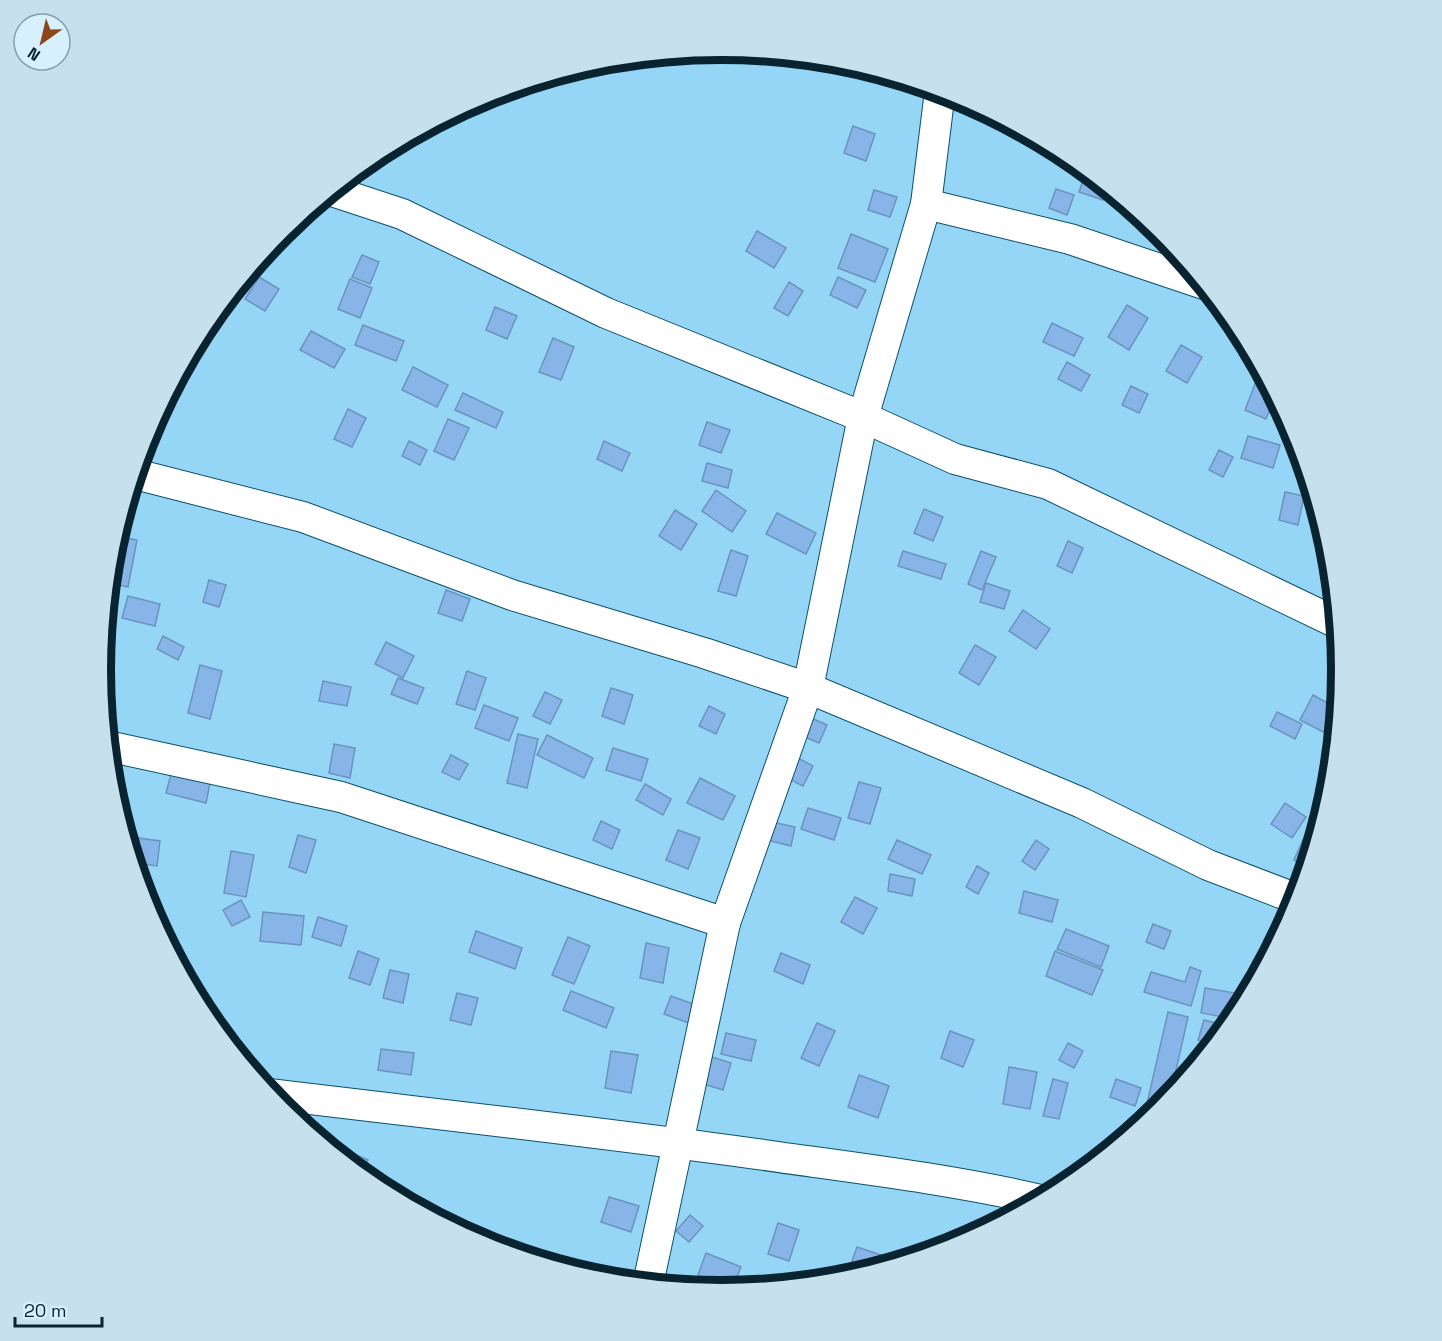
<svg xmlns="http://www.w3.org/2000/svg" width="1442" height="1341" font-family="'Space Grotesk',sans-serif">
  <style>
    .building { fill: #87b5e7; stroke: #6b93be; stroke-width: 1.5 }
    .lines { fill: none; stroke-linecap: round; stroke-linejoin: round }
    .minor-casing { stroke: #0a526d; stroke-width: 32 }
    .minor { stroke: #fff; stroke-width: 30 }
    .rim { fill: none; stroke: #092430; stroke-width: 8 }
  </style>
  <rect width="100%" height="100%" fill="#95d5f5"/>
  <!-- building -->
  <g class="building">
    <path d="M853,126L875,134L866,161L844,153Z"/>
    <path d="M1086,171L1108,188L1103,200L1079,192Z"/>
    <path d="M1056,189L1074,195L1067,215L1049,208Z"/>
    <path d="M874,190L897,197L890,217L868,210Z"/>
    <path d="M757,231L786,248L774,268L746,251Z"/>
    <path d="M851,234L888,249L875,282L838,268Z"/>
    <path d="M276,238L260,272L252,268Z"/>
    <path d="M362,255L379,262L370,284L352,277Z"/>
    <path d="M259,277L279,289L265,311L245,299Z"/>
    <path d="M838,277L866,290L857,308L830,295Z"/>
    <path d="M350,279L372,288L360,318L338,309Z"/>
    <path d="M789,282L803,291L788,316L774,308Z"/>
    <path d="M1127,305L1148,318L1129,350L1108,337Z"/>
    <path d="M220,306L216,324L207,322Z"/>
    <path d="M495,307L517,316L507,339L486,330Z"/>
    <path d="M1052,323L1083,338L1074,356L1043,342Z"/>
    <path d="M363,325L404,341L396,361L355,345Z"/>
    <path d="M311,331L345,349L334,368L300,350Z"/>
    <path d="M553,338L574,347L561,380L539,372Z"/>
    <path d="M1181,345L1202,357L1187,383L1166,371Z"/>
    <path d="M1067,362L1090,375L1081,391L1058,379Z"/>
    <path d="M413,367L448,385L437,407L402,390Z"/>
    <path d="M1258,376L1266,379L1275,396L1266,419L1245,410Z"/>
    <path d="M1131,386L1148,394L1139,413L1122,405Z"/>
    <path d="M463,393L503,412L496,428L455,410Z"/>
    <path d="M348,409L366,418L352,447L334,439Z"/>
    <path d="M448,419L469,428L454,460L434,451Z"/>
    <path d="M707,422L730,430L721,453L699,445Z"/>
    <path d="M1248,436L1280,445L1273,468L1241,458Z"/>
    <path d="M409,441L427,450L420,465L402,456Z"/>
    <path d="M604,441L630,453L622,471L597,459Z"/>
    <path d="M1219,450L1233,457L1223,477L1209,470Z"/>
    <path d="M707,463L732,470L728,488L702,481Z"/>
    <path d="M716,490L746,511L732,532L702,511Z"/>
    <path d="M1285,492L1304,496L1298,525L1279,520Z"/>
    <path d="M924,509L943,517L933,541L914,533Z"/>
    <path d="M675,510L697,524L681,550L659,536Z"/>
    <path d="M777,513L816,533L806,554L766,534Z"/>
    <path d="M116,536L137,540L128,587L109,583L112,549Z"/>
    <path d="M1068,541L1083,548L1072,573L1057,566Z"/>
    <path d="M731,550L748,556L736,596L718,591Z"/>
    <path d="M903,551L946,564L941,579L898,566Z"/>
    <path d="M981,551L996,557L982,590L968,584Z"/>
    <path d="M209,580L226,585L219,607L203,602Z"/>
    <path d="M986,583L1010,591L1004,609L980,602Z"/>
    <path d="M446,590L470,599L462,621L438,613Z"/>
    <path d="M128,596L160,604L155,626L122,618Z"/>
    <path d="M1023,610L1050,629L1036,649L1009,631Z"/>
    <path d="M163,636L184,647L178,660L157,649Z"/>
    <path d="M386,642L414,656L403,678L375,664Z"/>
    <path d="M975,645L996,657L979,685L959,673Z"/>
    <path d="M200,665L222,671L210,719L188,713Z"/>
    <path d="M467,671L486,678L475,710L456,704Z"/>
    <path d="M398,678L424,688L417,704L391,694Z"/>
    <path d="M323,681L351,687L347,706L319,701Z"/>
    <path d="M611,688L633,695L624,724L602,716Z"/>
    <path d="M545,692L562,700L550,724L533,716Z"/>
    <path d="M1313,695L1338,709L1335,738L1300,720Z"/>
    <path d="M484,705L518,718L509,741L475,728Z"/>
    <path d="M709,706L725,714L716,734L699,726Z"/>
    <path d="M1277,712L1302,724L1295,739L1270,726Z"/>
    <path d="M811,718L827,725L819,743L803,736Z"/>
    <path d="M518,734L538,739L527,788L507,783Z"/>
    <path d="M547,735L593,758L584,778L537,755Z"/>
    <path d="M334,744L355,748L350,778L329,773Z"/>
    <path d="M613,748L648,759L641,781L606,770Z"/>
    <path d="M451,755L468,764L459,780L442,772Z"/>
    <path d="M796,757L813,766L803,786L785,777Z"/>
    <path d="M171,774L210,783L206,803L166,793Z"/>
    <path d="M700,778L735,796L723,820L687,803Z"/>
    <path d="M859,782L881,788L870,824L848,818Z"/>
    <path d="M645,784L671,799L663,815L636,800Z"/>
    <path d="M1285,803L1306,817L1292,838L1271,824Z"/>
    <path d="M808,808L841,818L834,840L801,829Z"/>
    <path d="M601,821L620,830L612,849L593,840Z"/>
    <path d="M768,821L795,827L791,846L763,839Z"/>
    <path d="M678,830L700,838L688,869L666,860Z"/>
    <path d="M298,835L316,840L306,873L289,867Z"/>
    <path d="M139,838L160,841L157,866L135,863Z"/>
    <path d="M897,840L931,855L922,874L888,859Z"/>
    <path d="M1036,840L1049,849L1035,870L1022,861Z"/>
    <path d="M1303,840L1314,845L1307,867L1294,860Z"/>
    <path d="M231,851L254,855L246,897L224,893Z"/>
    <path d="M977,866L989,873L978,894L966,887Z"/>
    <path d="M890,874L915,879L912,896L888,891Z"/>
    <path d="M1024,891L1058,900L1052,922L1019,913Z"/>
    <path d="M855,897L877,908L863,934L841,922Z"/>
    <path d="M241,900L250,917L232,926L223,910Z"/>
    <path d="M263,912L304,916L301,945L260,941Z"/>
    <path d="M318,917L347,926L341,946L312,937Z"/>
    <path d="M1153,924L1171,931L1164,949L1146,942Z"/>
    <path d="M1066,929L1109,946L1101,967L1057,949Z"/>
    <path d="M159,931L171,934L168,946Z"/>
    <path d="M476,931L522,948L515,969L469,952Z"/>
    <path d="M568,937L590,946L574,984L552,975Z"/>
    <path d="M646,943L669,948L663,983L640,978Z"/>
    <path d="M358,951L379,959L370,985L349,978Z"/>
    <path d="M1055,951L1103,970L1092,995L1046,976Z"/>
    <path d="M1266,951L1271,952L1259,975H1258Z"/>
    <path d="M781,953L810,965L803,984L774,971Z"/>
    <path d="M1190,967L1201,971L1191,1006L1144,992L1151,972L1185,982Z"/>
    <path d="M390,970L409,974L403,1003L383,998Z"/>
    <path d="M1205,988L1241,994L1237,1015L1235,1019L1201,1013Z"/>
    <path d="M571,991L614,1008L606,1028L563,1010Z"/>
    <path d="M457,993L478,998L471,1025L450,1020Z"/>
    <path d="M671,996L704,1008L697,1026L664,1014Z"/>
    <path d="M1168,1012L1188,1017L1170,1097L1159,1111L1146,1108Z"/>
    <path d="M1204,1020L1228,1026L1214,1044L1198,1040Z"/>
    <path d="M817,1023L835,1031L819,1066L801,1058Z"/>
    <path d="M950,1031L974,1040L963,1067L941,1058Z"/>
    <path d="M726,1033L756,1040L751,1061L721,1054Z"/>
    <path d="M1068,1043L1083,1051L1074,1068L1059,1060Z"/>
    <path d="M381,1049L414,1053L411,1075L378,1070Z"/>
    <path d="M611,1051L638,1055L631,1093L605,1088Z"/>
    <path d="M712,1057L731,1063L723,1090L704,1084Z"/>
    <path d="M1009,1067L1037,1072L1030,1109L1003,1104Z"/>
    <path d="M859,1075L889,1086L878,1118L848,1107Z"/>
    <path d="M1053,1079L1068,1083L1059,1119L1043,1116Z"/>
    <path d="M1116,1079L1141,1088L1135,1106L1110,1097Z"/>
    <path d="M347,1151L368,1160L361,1175L343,1160Z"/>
    <path d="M609,1197L639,1206L631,1232L601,1222Z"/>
    <path d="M690,1215L703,1226L689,1242L676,1231Z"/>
    <path d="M778,1223L799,1230L789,1261L768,1254Z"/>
    <path d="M857,1247L884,1256L879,1268L846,1278Z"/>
    <path d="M706,1253L741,1267L732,1289L698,1275Z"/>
  </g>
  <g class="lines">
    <defs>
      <g id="minor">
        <path d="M332,191L402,214L606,313L863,417L955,459L1048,484L1337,623"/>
        <path d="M926,204L1070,239L1204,284"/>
        <path d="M135,474L303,517L512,595L704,653L808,688L1082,803L1208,865L1297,899"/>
        <path d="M107,746L341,797L725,923"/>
        <path d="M269,1094C434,1114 599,1132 764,1155C856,1168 950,1179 1041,1200"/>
        <path d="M648,1284L725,923L808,688L863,417L926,204L940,91"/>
      </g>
    </defs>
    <!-- minor casing -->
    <use href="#minor" class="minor-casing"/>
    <!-- minor -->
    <use href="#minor" class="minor"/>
  </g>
  <!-- crop -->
  <path d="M0 0H1442V1341H0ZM111 670a610 610 0 1 1 1220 0a610 610 0 1 1-1220 0Z" fill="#c7e0ed" fill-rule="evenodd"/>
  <path class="rim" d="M111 670a610 610 0 1 1 1220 0a610 610 0 1 1-1220 0Z"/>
  <!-- north arrow -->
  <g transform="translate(42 42) rotate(214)"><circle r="28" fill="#d7f0fd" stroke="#859eab" stroke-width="1.5"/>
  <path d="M0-4.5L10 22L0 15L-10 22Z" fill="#8b471a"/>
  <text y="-9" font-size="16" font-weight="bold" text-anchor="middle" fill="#092430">N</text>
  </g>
  <!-- scale -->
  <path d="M15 1317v9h87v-9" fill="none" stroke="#092430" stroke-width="3"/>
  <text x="24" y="1317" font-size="18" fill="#092430" stroke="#d7f0fd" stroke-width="4.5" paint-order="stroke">20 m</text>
</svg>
